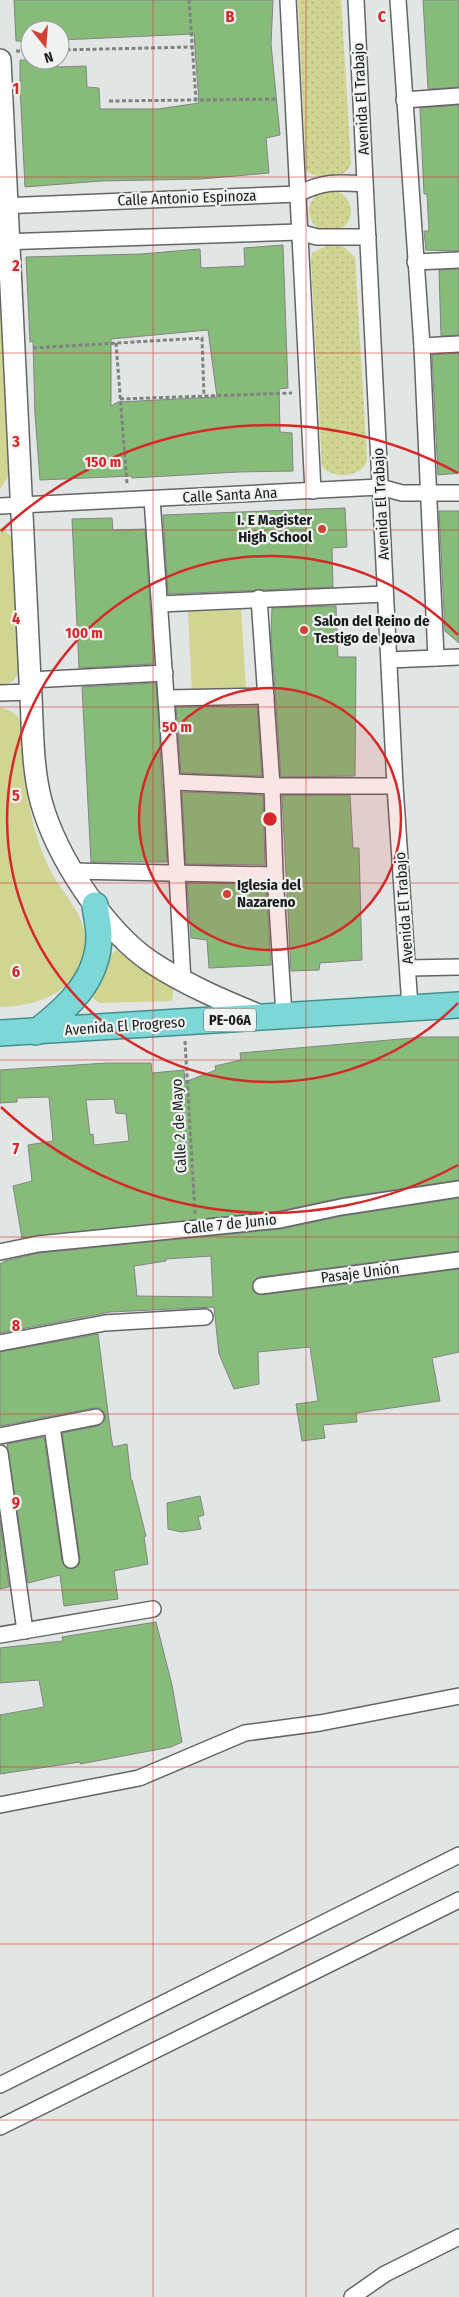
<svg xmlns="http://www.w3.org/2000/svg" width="459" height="2297" font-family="'Fira Sans Condensed',sans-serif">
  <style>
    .grass { fill: url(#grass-dots) }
    .park { fill: #d0d591 }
    .building { fill: #87bb7a; stroke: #828482; fill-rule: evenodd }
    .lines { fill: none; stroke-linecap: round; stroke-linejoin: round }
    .minor-casing { stroke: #636665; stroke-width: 18 }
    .secondary-casing { stroke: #636665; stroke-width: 24 }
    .trunk-casing { stroke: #448f8e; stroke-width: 28 }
    .path { stroke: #7f8280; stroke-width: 3; stroke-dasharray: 4 2.5; stroke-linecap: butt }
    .minor { stroke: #fff; stroke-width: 15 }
    .secondary { stroke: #fff; stroke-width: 21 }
    .trunk { stroke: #7cd7d6; stroke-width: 25 }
    .grid { fill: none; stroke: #d62828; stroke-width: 1; stroke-opacity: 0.55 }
    .ring { fill: none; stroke: #d62828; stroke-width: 2.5 }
    .poi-dot { fill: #cf4234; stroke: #eff2f1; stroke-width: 2 }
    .labels { text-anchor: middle; stroke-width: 4.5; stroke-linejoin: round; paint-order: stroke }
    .shield { fill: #eff2f1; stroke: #5a5c5b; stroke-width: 1 }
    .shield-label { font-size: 14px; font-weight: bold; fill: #1a1c1b }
    .street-label { font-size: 15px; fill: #1a1c1b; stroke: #eff2f1 }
    .poi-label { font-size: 15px; font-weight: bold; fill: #1a1c1b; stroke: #eff2f1; text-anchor: start }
    .grid-label { font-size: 16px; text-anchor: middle; font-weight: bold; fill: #d62828; stroke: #eff2f1; stroke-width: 4.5; stroke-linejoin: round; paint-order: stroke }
    .centre { fill: #d62828; stroke: #eff2f1; stroke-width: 2.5 }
    .ring-label { font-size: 15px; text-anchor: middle; font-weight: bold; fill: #d62828; stroke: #eff2f1; stroke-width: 4.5; stroke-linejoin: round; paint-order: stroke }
  </style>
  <defs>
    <pattern id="grass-dots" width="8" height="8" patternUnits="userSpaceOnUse" patternTransform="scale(1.25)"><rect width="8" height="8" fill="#d0d591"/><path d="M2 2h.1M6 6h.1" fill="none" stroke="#b2b67c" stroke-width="1.8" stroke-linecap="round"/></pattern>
  </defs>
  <rect width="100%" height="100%" fill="#e1e5e3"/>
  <!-- grass -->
  <g class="grass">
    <path d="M298,0H341L351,163C347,180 317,181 306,170Z"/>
    <circle cx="330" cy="211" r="21"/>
    <path d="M342,245L355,257L367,459C364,478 332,480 322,466L311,261L312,253L326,246Z"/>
  </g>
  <!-- park -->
  <g class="park">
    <path d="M0,270L10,474L0,489Z"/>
    <path d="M0,527L11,536L15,546L19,672L13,681L0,687Z"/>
    <path d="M241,609L246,690L192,693L188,612Z"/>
    <path d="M0,707C9,710 17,713 21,722C23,728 22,738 22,745C24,766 25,788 30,809C34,830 41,851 50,870C60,890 79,907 84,930C95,983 45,1007 0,1007Z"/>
    <path d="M116,950L174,986L172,1001L99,1003L92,997L109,957Z"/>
  </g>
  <!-- building -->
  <g class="building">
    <path d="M14,0H273L271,44L280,135L266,138L269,173L201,179L101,181L25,187L20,87V60H58L57,67L86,66L87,87L99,88L100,109H158L199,103L194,34L60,40V30H30V41H16Z"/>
    <path d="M423,0H459V87L428,89Z"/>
    <path d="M459,105V251L426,250L424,231H429L427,194H424L420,108Z"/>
    <path d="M283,245L288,388L279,389L280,432L292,433L293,471L238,472L132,478V476L40,480L35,414L33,341L30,342L26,257L141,254L200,249L201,268L245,266L244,248ZM208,330L217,397L118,402L111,406V339Z"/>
    <path d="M459,269V335L441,336L439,270Z"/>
    <path d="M459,353V473L438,475L432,355Z"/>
    <path d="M345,508L347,547L332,548L333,587L168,594L163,515Z"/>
    <path d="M439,511H459V643L445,631Z"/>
    <path d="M112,518L113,530L145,529L154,664L79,668L72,519Z"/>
    <path d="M336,606L338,657H356L355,776L281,777L271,633L272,608Z"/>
    <path d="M156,683L167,862H91L82,687Z"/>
    <path d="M257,706L262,776L181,773L176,707Z"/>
    <path d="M182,792L263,795L265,865L186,864Z"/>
    <path d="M282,795H350L353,848H359L362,960L320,963L319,970L291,971Z"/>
    <path d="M187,883L266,884L271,965L209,968L207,940L191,938Z"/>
    <path d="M424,1037H459V1180L340,1198L279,1211L22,1238L13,1186L32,1181L28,1145L53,1141L49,1097L17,1098V1102L0,1103V1070L107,1063H151L152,1073L184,1070L185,1082L216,1070L215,1066L241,1060L240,1053ZM114,1099L116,1113L126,1114L129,1141L94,1145L93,1134L90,1135L86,1100Z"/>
    <path d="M459,1198V1251L260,1277L253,1282V1291L262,1295L459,1269V1352L432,1358L440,1401L356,1413L357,1422L323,1425L325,1438L302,1441L296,1404L318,1401L310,1347L258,1352L259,1384L234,1389L219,1354L214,1307L110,1312L0,1333V1264L5,1261L39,1253L281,1229L343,1216ZM211,1256L213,1297L137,1296L134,1266L166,1261V1259Z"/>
    <path d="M98,1334L111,1436L113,1447L127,1444L131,1480H132L146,1536L144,1537L148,1564L114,1571L118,1599L64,1606L60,1575L28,1583L7,1444L44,1437L62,1561L67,1568L73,1569L79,1564L80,1559L62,1433L98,1426L105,1420V1415L99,1408H94L0,1426V1352Z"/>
    <path d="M200,1496L204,1515L198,1517L201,1529L181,1532L168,1529L167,1503Z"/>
    <path d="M0,1520L9,1587L0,1589Z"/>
    <path d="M156,1622L172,1685L182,1742L171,1747L80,1764V1762L0,1774V1715L44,1707L39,1680L0,1683V1648L63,1641L62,1637Z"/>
  </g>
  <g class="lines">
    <defs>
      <g id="minor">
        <path d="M288,0L313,491"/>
        <path d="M356,0L395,786L410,1007"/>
        <path d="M398,0L422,346L436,658"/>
        <path d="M404,100L459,96"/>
        <path d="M0,206L298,194C323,181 337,182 365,184"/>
        <path d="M0,242L299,232L317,237H368"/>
        <path d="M415,262L459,260"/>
        <path d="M422,346L459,344"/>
        <path d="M152,499L172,782L183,982"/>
        <path d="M0,506L380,487L402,493H459"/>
        <path d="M259,598L272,786L275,875L284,1015"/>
        <path d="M160,604L385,594"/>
        <path d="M389,660L459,657"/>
        <path d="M30,680L165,673"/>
        <path d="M0,693L31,692"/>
        <path d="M167,698L266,696"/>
        <path d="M172,782L272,786H395"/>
        <path d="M71,871L275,875"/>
        <path d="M408,968L459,967"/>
        <path d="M0,1252L38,1244L280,1220L341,1207L459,1189"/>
        <path d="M261,1286L459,1260"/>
        <path d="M0,1343L105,1323L205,1317"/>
        <path d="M52,1426L71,1560"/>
        <path d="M0,1436L96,1417"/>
        <path d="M0,1453L25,1631"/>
        <path d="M0,1635L153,1609"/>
        <path d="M0,1805L139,1778L245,1733L320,1723L459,1696"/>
        <path d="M0,2085L459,1855"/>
        <path d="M0,2127L459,1900"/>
        <path d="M352,2297L385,2274L459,2237"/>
      </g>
      <path id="secondary" d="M0,60L30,680C33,720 31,763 41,801C56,856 104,930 151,962C186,985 224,1001 263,1017"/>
      <g id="trunk">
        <path d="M36,1032C68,1008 99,979 99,936C99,926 96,915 95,905"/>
        <path d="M0,1033L459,1005"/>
      </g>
    </defs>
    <!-- minor casing -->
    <use href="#minor" class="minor-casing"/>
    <!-- secondary casing -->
    <use href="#secondary" class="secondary-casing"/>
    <!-- trunk casing -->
    <use href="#trunk" class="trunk-casing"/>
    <!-- path -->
    <g class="path">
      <path d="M189,0L196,100"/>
      <path d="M60,50L192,47"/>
      <path d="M16,51H30"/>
      <path d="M109,101L278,99"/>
      <path d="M116,343L127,484"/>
      <path d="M33,348L202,338L204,396"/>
      <path d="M120,399L292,393"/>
      <path d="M185,1041L195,1214"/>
    </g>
    <!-- minor -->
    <use href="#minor" class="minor"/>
    <!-- secondary -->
    <use href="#secondary" class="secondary"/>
    <!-- trunk -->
    <use href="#trunk" class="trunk"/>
  </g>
  <!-- grid -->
  <path class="grid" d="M153,0V2297M306,0V2297M0,177H459M0,353H459M0,530H459M0,707H459M0,883H459M0,1060H459M0,1237H459M0,1414H459M0,1590H459M0,1767H459M0,1944H459M0,2120H459"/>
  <!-- distance rings -->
  <circle cx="270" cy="819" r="131" fill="#d62828" fill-opacity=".12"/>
  <g class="ring">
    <circle cx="270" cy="819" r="131"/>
    <path d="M458 1003A263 263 0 1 1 458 635"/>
    <path d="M458 1165A394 394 0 0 1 1 1107M1 531A394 394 0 0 1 458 473"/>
  </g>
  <!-- markers -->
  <g class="poi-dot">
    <circle cx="322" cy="529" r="5"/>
    <circle cx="304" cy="630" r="5"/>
    <circle cx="227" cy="894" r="5"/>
  </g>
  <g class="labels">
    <!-- shield labels -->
    <rect class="shield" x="204" y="1008.5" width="52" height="23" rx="4"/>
    <g class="shield-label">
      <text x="230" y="1025">PE-06A</text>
    </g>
    <!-- street labels -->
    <g class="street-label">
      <text transform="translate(361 99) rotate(-93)" y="5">Avenida El Trabajo</text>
      <text transform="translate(187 198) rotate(-2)" y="5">Calle Antonio Espinoza</text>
      <text transform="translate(230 495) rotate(-3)" y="5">Calle Santa Ana</text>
      <text transform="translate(381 504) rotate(-93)" y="5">Avenida El Trabajo</text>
      <text transform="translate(404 908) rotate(-94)" y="5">Avenida El Trabajo</text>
      <text transform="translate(125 1026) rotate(-4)" y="5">Avenida El Progreso</text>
      <text transform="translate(179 1126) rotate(-93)" y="5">Calle 2 de Mayo</text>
      <text transform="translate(230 1224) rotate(-6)" y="5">Calle 7 de Junio</text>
      <text transform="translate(360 1273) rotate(-7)" y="5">Pasaje Unión</text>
    </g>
    <!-- poi labels -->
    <g class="poi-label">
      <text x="312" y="525" text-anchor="end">I. E Magister<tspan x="312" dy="17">High School</tspan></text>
      <text x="314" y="626">Salon del Reino de<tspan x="314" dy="17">Testigo de Jeova</tspan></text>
      <text x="237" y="890">Iglesia del<tspan x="237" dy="17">Nazareno</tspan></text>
    </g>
  </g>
  <g class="grid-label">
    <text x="230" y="22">B</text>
    <text x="382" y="22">C</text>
    <text x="16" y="94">1</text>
    <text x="16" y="271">2</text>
    <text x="16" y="447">3</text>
    <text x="16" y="624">4</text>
    <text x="16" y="801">5</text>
    <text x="16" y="977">6</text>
    <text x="16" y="1154">7</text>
    <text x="16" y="1331">8</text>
    <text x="16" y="1508">9</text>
  </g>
  <circle cx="270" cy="819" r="8" class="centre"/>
  <g class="ring-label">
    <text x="103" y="467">150 m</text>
    <text x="84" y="638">100 m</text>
    <text x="177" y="732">50 m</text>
  </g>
  <!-- north arrow -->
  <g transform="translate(45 45) rotate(163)"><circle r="24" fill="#eff2f1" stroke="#9a9c9b"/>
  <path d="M0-4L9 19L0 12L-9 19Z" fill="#cf4234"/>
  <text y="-8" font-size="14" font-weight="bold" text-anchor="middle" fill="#1a1c1b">N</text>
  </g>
</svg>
